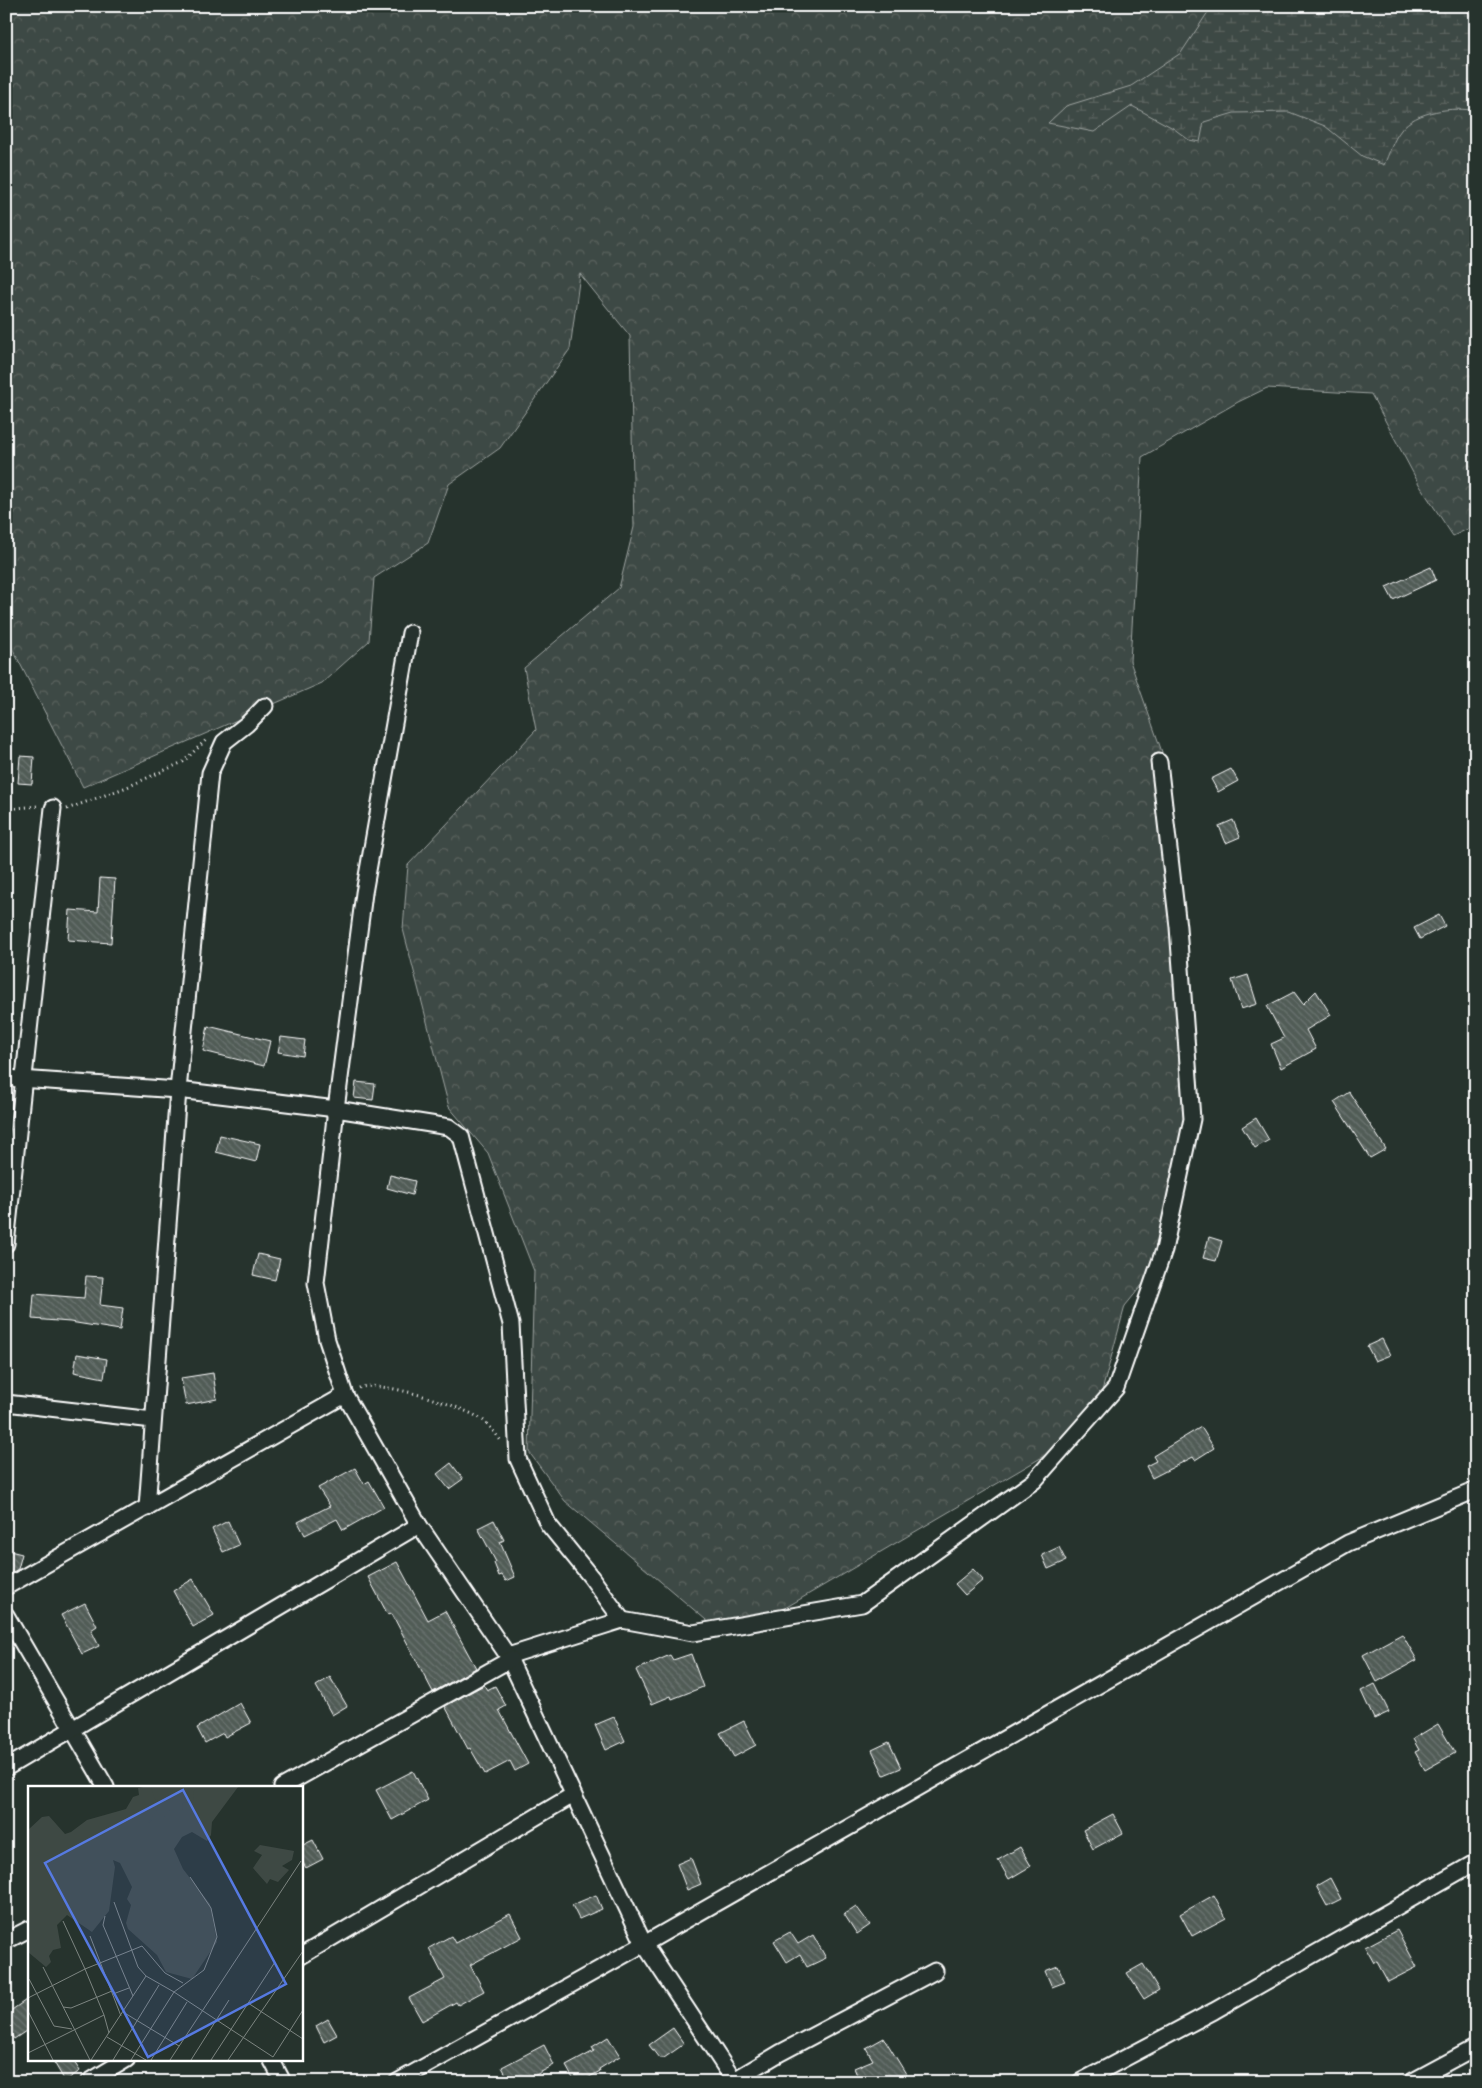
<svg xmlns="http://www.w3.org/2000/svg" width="1482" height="2088" font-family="Caveat,sans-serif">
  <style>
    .forest { fill: url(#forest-crowns); stroke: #9ea4a2 }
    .wetland { fill: url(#wetland-marsh); stroke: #9ea4a2 }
    .building { fill: url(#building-back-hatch); stroke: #fff }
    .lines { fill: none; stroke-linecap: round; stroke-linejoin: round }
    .street-casing { stroke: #fff; stroke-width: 19 }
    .path { stroke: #fff; stroke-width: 3; stroke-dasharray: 1 4; stroke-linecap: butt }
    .street { stroke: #26332d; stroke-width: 15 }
    .inset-road { fill: none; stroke: #7d8581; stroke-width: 1 }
    .view { fill: #567ae2; fill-opacity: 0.15; stroke: #567ae2; stroke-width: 2.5 }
    .inset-edge { fill: none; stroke: #fff; stroke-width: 2.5 }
  </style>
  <defs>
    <pattern id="forest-crowns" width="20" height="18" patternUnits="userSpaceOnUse" patternTransform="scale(1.25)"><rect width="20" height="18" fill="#3e4944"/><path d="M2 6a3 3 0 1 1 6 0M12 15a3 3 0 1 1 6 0" fill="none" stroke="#5b6460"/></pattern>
    <pattern id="wetland-marsh" width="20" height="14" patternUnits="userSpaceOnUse" patternTransform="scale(1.25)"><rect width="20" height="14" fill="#3e4944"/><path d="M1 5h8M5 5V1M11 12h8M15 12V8" fill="none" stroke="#5b6460"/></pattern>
    <pattern id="building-back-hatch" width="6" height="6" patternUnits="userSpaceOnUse" patternTransform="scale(1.25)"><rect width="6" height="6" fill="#515c57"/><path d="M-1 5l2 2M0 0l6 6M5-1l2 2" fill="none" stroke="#6b7470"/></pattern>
  </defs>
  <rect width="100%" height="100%" fill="#26332d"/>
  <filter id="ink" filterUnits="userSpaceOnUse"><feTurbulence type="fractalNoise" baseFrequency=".02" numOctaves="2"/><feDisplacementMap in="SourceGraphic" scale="10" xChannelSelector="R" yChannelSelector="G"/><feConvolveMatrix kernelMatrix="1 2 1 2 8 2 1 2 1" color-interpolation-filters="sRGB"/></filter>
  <g filter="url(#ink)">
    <!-- forest -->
    <path class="forest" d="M6,6H1476V525L1453,536L1420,486L1371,394L1267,388L1238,402L1142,457L1130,661L1162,752L1198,1082L1155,1269L1125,1306L1092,1428L773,1615L712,1625L565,1501L529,1452L534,1271L488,1153L449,1107L403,929L408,865L536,730L524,668L619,588L634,527L630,336L580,274L570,349L500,448L449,484L428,543L374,578L369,641L322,683L83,787L6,636Z"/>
    <!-- wetland -->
    <path class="wetland" d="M1212,6H1476V111C1454,106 1415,111 1401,130C1393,140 1389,154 1384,165L1362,156L1325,126L1289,112L1234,113L1204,122L1200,142L1189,140L1173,128L1132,106L1094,132L1048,123L1066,106L1131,86L1181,53Z"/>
    <!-- building -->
    <g class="building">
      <path d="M1431,567L1436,580L1393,600L1386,587Z"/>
      <path d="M20,756L34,757L32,784L18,783Z"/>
      <path d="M1231,769L1238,781L1218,792L1211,779Z"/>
      <path d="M1233,820L1240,837L1226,843L1219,826Z"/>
      <path d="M100,878L115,879L111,943L68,940L70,910L98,912Z"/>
      <path d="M1439,915L1445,926L1420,939L1414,928Z"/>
      <path d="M1248,975L1257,1004L1241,1009L1232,980Z"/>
      <path d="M1316,991L1331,1015L1306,1030L1316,1049L1281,1068L1271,1044L1284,1038L1267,1006L1294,992L1303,1004Z"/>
      <path d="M208,1026L270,1041L264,1066L203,1051Z"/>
      <path d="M281,1037L305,1040L303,1056L278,1052Z"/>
      <path d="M356,1082L375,1084L373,1100L354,1098Z"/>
      <path d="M1349,1092L1386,1149L1370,1158L1334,1102Z"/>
      <path d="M1256,1118L1269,1140L1255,1148L1242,1127Z"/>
      <path d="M220,1135L260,1144L256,1162L216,1152Z"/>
      <path d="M390,1175L415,1181L412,1195L387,1188Z"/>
      <path d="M1209,1237L1222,1241L1216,1261L1203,1258Z"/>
      <path d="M258,1254L280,1259L275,1280L253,1275Z"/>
      <path d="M86,1276L103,1277L100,1305L123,1308L120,1330L70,1322L32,1319L34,1294L84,1298Z"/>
      <path d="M1382,1339L1390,1355L1375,1361L1367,1346Z"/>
      <path d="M77,1354L107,1359L104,1378L74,1372Z"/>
      <path d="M213,1373L217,1399L186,1405L181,1378Z"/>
      <path d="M1201,1427L1214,1448L1195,1460L1193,1457L1152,1478L1146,1466L1156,1461L1153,1456Z"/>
      <path d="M451,1463L463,1479L449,1489L437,1474Z"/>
      <path d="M355,1468L364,1484L369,1481L384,1507L343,1530L337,1519L305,1535L298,1522L330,1506L318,1488Z"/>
      <path d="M494,1520L504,1540L500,1542L515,1577L506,1581L502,1575L499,1576L494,1563L496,1562L478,1528Z"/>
      <path d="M228,1521L239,1545L223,1552L212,1529Z"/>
      <path d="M1059,1547L1066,1561L1048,1569L1042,1555Z"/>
      <path d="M6,1550L22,1554L18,1569L6,1576Z"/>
      <path d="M397,1562L428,1620L445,1611L476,1668L433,1692L392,1614L388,1615L368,1577Z"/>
      <path d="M973,1569L983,1580L965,1595L955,1584Z"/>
      <path d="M193,1579L214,1615L193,1627L173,1591Z"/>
      <path d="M85,1603L97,1626L91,1630L99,1646L82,1654L61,1615Z"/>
      <path d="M1402,1634L1417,1660L1377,1682L1363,1655Z"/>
      <path d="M691,1654L703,1687L672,1699L671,1696L652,1704L636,1670L670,1655L673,1660Z"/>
      <path d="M330,1677L347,1706L332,1715L316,1686Z"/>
      <path d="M1375,1684L1389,1712L1374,1719L1361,1691Z"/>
      <path d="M484,1685L487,1690L495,1686L506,1706L499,1710L528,1764L515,1771L510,1761L485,1774L470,1748L468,1749L445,1706Z"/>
      <path d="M240,1703L251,1723L225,1737L223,1733L205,1743L197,1728Z"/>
      <path d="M614,1717L625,1741L606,1750L595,1725Z"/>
      <path d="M744,1721L756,1745L734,1757L720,1733Z"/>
      <path d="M1438,1724L1455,1753L1425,1770L1415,1752L1419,1750L1413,1739Z"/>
      <path d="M889,1742L901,1768L884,1775L872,1750Z"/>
      <path d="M413,1771L428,1800L392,1820L376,1790Z"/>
      <path d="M1113,1814L1123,1833L1093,1849L1083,1830Z"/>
      <path d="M313,1840L323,1859L306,1868L301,1860V1846Z"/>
      <path d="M1020,1847L1031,1866L1009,1879L998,1860Z"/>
      <path d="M691,1858L701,1884L687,1890L677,1864Z"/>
      <path d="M1330,1878L1341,1899L1327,1906L1316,1886Z"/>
      <path d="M596,1895L602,1909L579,1919L572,1905Z"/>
      <path d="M1214,1895L1226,1918L1192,1936L1180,1914Z"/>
      <path d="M856,1906L870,1925L857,1934L844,1914Z"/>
      <path d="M510,1914L522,1937L470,1965L484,1991L458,2005L456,2002L422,2021L409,1998L445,1979L429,1948L451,1936L455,1943Z"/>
      <path d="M1397,1930L1417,1967L1388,1982L1377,1962L1374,1963L1365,1947Z"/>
      <path d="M790,1932L798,1944L813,1935L826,1958L807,1967L800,1954L787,1962L774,1941Z"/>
      <path d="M1143,1964L1159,1990L1144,1999L1127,1973Z"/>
      <path d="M1058,1966L1065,1982L1052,1987L1045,1971Z"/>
      <path d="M29,1998V2029L14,2039L6,2028V2014Z"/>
      <path d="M328,2019L337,2035L324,2042L316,2026Z"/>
      <path d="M673,2028L684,2044L664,2058H659L649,2045Z"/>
      <path d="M608,2037L620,2056L599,2069L600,2071L581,2082H575L566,2066L594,2051L592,2047Z"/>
      <path d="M884,2038L911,2082H860L854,2068L873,2060L866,2048Z"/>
      <path d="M544,2045L554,2065L523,2082H510L502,2067Z"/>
      <path d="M52,2059H72L80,2071L65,2081Z"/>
    </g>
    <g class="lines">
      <defs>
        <g id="street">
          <path d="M410,633L364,893L336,1109L316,1283L327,1340L345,1395L419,1525L508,1656L622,1620L693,1633L862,1604L1034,1481L1116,1388L1164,1250L1192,1119L1178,927L1159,762"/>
          <path d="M6,1078L178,1090L336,1109L449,1127L461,1136L511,1324L518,1459L548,1524L591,1577L622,1620"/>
          <path d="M6,1244L53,808"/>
          <path d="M6,1403L153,1420"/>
          <path d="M147,1508L178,1090L210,773L224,742L247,724L265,706"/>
          <path d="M6,1587L345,1395"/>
          <path d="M6,1615L106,1787"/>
          <path d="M508,1656L644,1944L735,2082"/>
          <path d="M6,1768L419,1525"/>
          <path d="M282,1787L511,1659"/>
          <path d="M6,1941L29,1929"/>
          <path d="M301,1956L573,1795"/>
          <path d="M271,2059L283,2082"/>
          <path d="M89,2082L127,2059"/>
          <path d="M397,2082L644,1944L1348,1543L1476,1490"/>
          <path d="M731,2082L780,2053L935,1971"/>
          <path d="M1080,2082L1214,2011L1476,1862"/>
          <path d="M1411,2082L1476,2047"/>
        </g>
      </defs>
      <!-- street casing -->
      <use href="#street" class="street-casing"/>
      <!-- path -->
      <g class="path">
        <path d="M6,809L38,806"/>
        <path d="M67,809L127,787L183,762L207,739"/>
        <path d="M359,1388C379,1379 467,1407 484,1421C491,1427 496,1435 502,1442"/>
      </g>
      <!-- street -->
      <use href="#street" class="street"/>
    </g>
  </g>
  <!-- overview -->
  <g transform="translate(28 1786)">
    <rect width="275" height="275" fill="#26332d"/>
    <path d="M232,59L266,65L264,74L254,80L261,84L250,96L242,93L239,98L225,82L234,69L226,65Z" fill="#3e4944"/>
    <path d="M115,1H210L184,36L183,49L179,55L164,46L154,51L146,63L155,83L182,118L189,156L164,193L138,186L129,169L100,143L98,137L103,119L99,113L104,101L92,77L85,74L87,81L81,125L64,146L39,129L29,139L33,162L25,164L21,170L23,176L18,181L0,166V44L14,31L21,30L37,48L43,46L59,34L98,23L105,11L111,9L110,2Z" fill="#3e4944"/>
    <path d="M123,1H170L166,5L165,15L155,17L154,24H142L136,31H128L120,37L129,24L130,14L127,13Z" fill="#3e4944"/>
    <path class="inset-road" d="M86,116L110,181L118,190L146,206L176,184L189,151L183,122L162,91M77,130L75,139L105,210M62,150L93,230M15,181L62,274M1,193L26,240L44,243M146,206L245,271L275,224M85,208L101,202M0,212L57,183L35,135M220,217L275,253M35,221L43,222L84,205M0,225L25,274M95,226L151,260M76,229L81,247M79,251L118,274M0,267L76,229L57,183L114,160L137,187L155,197M63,274L118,190M85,274L131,199M103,274L146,206M123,274L159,216M142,274L273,75M163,274L201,214M183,274L247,176M200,274L275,165"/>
    <path class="view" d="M155,4L258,198L120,271L17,77Z"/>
    <rect width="275" height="275" class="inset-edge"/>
  </g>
  <!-- margin -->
  <rect width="1482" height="2088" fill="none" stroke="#26332d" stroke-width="25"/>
  <rect x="12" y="12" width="1457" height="2063" fill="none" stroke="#fff" stroke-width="2" filter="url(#ink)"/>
</svg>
